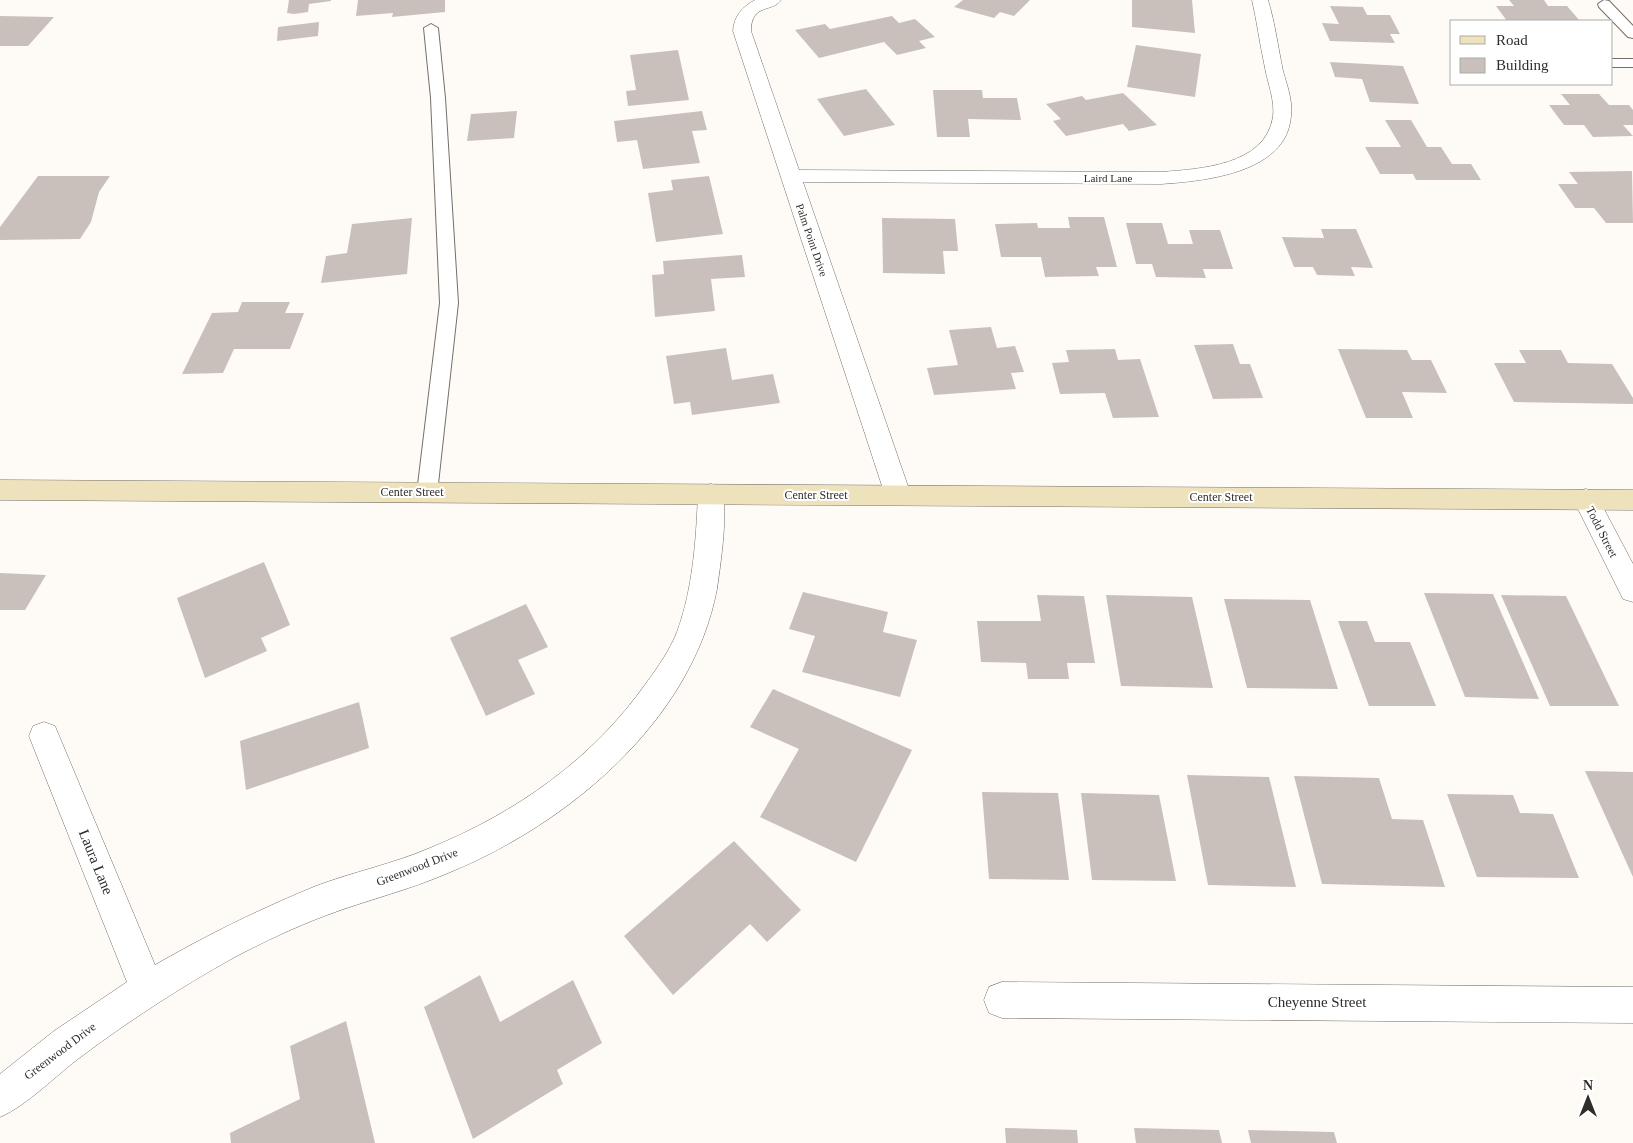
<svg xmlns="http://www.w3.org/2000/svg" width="1633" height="1143" font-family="'Times New Roman',serif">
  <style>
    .building { fill: #cac0bb }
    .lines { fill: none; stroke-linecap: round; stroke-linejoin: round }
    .lane-casing { stroke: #746e66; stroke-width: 2 }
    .street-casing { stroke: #746e66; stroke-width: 1 }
    .secondary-casing { stroke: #746e66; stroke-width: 1 }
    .lane { fill: #fff; fill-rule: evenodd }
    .street { fill: #fff; fill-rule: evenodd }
    .secondary { fill: #eee2bc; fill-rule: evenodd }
    .labels { text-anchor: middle; stroke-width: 4; stroke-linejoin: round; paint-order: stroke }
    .far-street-label { font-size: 11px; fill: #2f2c29; stroke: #fff }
    .street-label { font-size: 12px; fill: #2f2c29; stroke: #fff }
    .near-street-label { font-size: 15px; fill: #2f2c29; stroke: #fff }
  </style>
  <rect width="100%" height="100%" fill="#fefbf7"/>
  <!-- building -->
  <g class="building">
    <path d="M289,0H331V1L309,4L308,12L294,14L287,13Z"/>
    <path d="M358,0H445V12L392,17L393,13L356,16Z"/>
    <path d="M963,0H1030L1014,16L1000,12L994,18L954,7Z"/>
    <path d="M1132,0H1192L1195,33L1132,27Z"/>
    <path d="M1509,0H1544L1548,6H1567L1580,21H1507L1496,6H1514Z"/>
    <path d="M1330,6L1363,7L1367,15H1390L1400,34H1390L1395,43L1330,41L1322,23L1339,24Z"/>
    <path d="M0,16L54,17L28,46H0Z"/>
    <path d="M892,16L899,23L915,19L935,37L919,41L926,48L897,55L884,42L819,58L795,30L825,24L830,29Z"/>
    <path d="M319,22L318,36L277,41L278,27Z"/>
    <path d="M1136,45L1201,54L1195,97L1127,87Z"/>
    <path d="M678,50L689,100L628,106L626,91L636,90L630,55Z"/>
    <path d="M1330,62L1403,66L1419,104L1370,102L1362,79L1335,77Z"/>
    <path d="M866,89L895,125L844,136L817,99Z"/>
    <path d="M933,90H982L983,98H1017L1021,120L968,119L970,137H937Z"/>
    <path d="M1123,93L1157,125L1129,131L1123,124L1066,136L1053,121L1061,119L1046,104L1082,96L1086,100Z"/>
    <path d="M1561,94H1599L1609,105H1629L1633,110V125H1623L1633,136L1593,137L1584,125H1564L1549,105H1570Z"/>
    <path d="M517,111L514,138L467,141L471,114Z"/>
    <path d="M702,111L707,130L692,131L700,163L643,169L637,140L617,142L614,121Z"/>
    <path d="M1385,120H1411L1427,147H1441L1452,164H1471L1481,180H1416L1413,174H1380L1365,147H1401Z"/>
    <path d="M1632,171L1633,223H1606L1594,208H1575L1558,184H1578L1569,172Z"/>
    <path d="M38,176H110L99,192L91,222L80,239L0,240V227Z"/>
    <path d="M709,176L723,234L656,242L648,193L673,190L671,180Z"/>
    <path d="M1068,217H1104L1117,267H1096L1099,276L1045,277L1041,257H1001L995,224L1037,223L1038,228H1070Z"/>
    <path d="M412,218L407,274L321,283L326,256L347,253L352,224Z"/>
    <path d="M882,218L955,219L958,251H943L945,274L883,273Z"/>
    <path d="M1126,223H1162L1168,244H1193L1189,230H1220L1233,269H1203L1206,278L1156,277L1152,264H1136Z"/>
    <path d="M1321,229H1356L1373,268L1351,267L1355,276L1317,275L1313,267H1294L1282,237L1324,238Z"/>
    <path d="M742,255L745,277L711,279L715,311L655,317L652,275L664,274L663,261Z"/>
    <path d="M242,302H290L285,313H304L290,349H234L223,373L182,374L212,313L238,312Z"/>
    <path d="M991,327L997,348L1015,346L1024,372L1011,373L1016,389L934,395L927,368L958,365L949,330Z"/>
    <path d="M1233,344L1240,364H1250L1263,398L1213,399L1194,345Z"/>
    <path d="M726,348L732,380L773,374L780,403L692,415L690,402L674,404L666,356Z"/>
    <path d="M1115,349L1118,360L1140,359L1159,417L1113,418L1105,393L1060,394L1052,363L1069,362L1066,350Z"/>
    <path d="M1338,349L1407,350L1412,360H1431L1447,393L1402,392L1413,418H1366Z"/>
    <path d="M1519,350H1561L1568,363L1612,364L1633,398V404L1514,402L1494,363H1526Z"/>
    <path d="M264,562L290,625L261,638L267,651L205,678L177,598Z"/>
    <path d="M0,573L46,575L25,610H0Z"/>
    <path d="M803,592L888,612L883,632L917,640L900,697L802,672L815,636L789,629Z"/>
    <path d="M1424,593L1493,594L1539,699L1465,697Z"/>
    <path d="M1037,595L1084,596L1095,663H1067L1069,679H1028L1026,663L981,662L977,621H1041Z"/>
    <path d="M1106,595L1192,597L1213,688L1121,686Z"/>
    <path d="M1501,595L1566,596L1619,706H1550Z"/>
    <path d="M1224,599L1310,600L1338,689L1247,688Z"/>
    <path d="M526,604L548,647L518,660L535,694L486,716L450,638Z"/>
    <path d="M1338,621H1367L1375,642H1410L1436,706H1369Z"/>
    <path d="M773,689L912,750L856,862L760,817L799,749L750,727Z"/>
    <path d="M359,702L369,748L246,790L240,741Z"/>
    <path d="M1585,771L1633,772V877Z"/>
    <path d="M1187,775L1269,777L1296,887L1208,885Z"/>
    <path d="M1294,776L1379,778L1392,819L1423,820L1445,887L1322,884Z"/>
    <path d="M982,792L1058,793L1069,880L989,879Z"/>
    <path d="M1081,793L1159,795L1176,881L1092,880Z"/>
    <path d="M1447,794L1513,795L1520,813L1553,814L1579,878L1477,877Z"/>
    <path d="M734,841L801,910L767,942L750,924L673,995L624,936Z"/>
    <path d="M480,975L500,1022L573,980L602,1043L557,1070L563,1084L473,1139L424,1007Z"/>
    <path d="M346,1021L375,1143H231L230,1133L300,1099L290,1046Z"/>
    <path d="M1005,1128L1077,1130L1078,1143H1006Z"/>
    <path d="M1134,1128L1219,1130L1222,1143H1136Z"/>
    <path d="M1248,1130L1334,1132L1337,1143H1251Z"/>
  </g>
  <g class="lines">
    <defs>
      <g id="lane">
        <path d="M1604,0L1609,1L1633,26V38L1628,37L1599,7L1598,4Z"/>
        <path d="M431,24L438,28L445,98L458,303L437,493L434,498L427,501L420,498L417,493L440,303L431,98L424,28Z"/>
        <rect x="1612" y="59" width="21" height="8"/>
      </g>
      <g id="street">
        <path d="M755,0H781C772,13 751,3 751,31L799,170L1161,172C1199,169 1265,166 1273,117C1275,101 1268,84 1265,68C1260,45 1257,22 1252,0H1268C1275,23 1278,47 1283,71C1287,85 1293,101 1291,116C1287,173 1205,181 1161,184L803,182L911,495L907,502L898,505L889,502L885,495L733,31C734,16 742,7 755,0Z"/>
        <path d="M711,484L720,487C730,505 720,567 717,589C692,721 568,824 448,873C409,890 367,900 327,915C295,927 263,942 233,958C181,987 130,1020 82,1056C57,1074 28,1105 0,1117V1074L54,1031L127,982L29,736L33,726L44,722L55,726L155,965C207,935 260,909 316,886C353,872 393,864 430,848C516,813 593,759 647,682C658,667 670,650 677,632C693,588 696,541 698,494L702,487Z"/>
        <path d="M1586,489L1595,492L1633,564V602L1623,599L1573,499L1577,492Z"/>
        <path d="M1002,982L1633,987V1023L1002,1018L989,1013L984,1000L989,987Z"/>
      </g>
      <path id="secondary" d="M0,480L1633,490V510L0,500Z"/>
    </defs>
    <!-- lane casing -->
    <use href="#lane" class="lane-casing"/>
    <!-- street casing -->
    <use href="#street" class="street-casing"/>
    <!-- secondary casing -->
    <use href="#secondary" class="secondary-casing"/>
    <!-- lane -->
    <use href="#lane" class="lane"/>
    <!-- street -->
    <use href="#street" class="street"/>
    <!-- secondary -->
    <use href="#secondary" class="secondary"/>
  </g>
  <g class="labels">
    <!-- far-street labels -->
    <g class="far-street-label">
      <text x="1108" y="182">Laird Lane</text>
      <text transform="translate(812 240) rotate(71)" y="4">Palm Point Drive</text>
    </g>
    <!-- street labels -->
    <g class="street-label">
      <text x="412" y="496">Center Street</text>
      <text x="816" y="499">Center Street</text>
      <text x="1221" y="501">Center Street</text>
      <text transform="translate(1602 532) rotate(63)" y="4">Todd Street</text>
      <text transform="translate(417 867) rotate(-21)" y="4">Greenwood Drive</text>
      <text transform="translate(60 1051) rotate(-37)" y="4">Greenwood Drive</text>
    </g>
    <!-- near-street labels -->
    <g class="near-street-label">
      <text transform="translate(96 862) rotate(68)" y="5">Laura Lane</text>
      <text x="1317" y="1007">Cheyenne Street</text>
    </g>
  </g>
  <!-- legend -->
  <rect x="1450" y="20" width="162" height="65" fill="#ffffff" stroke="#acaba9"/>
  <rect x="1460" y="36" width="25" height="8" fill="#eee2bc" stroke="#acaba9"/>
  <text x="1496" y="45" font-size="15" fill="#2f2c29">Road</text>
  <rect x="1460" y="58" width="25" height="15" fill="#cac0bb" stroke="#acaba9"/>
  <text x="1496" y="70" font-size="15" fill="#2f2c29">Building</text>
  <!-- north arrow -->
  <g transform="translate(1588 1098)" stroke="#ffffff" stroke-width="4" paint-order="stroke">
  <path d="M0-4L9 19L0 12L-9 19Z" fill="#2f2c29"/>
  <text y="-8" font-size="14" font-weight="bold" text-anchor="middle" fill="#2f2c29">N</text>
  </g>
</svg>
